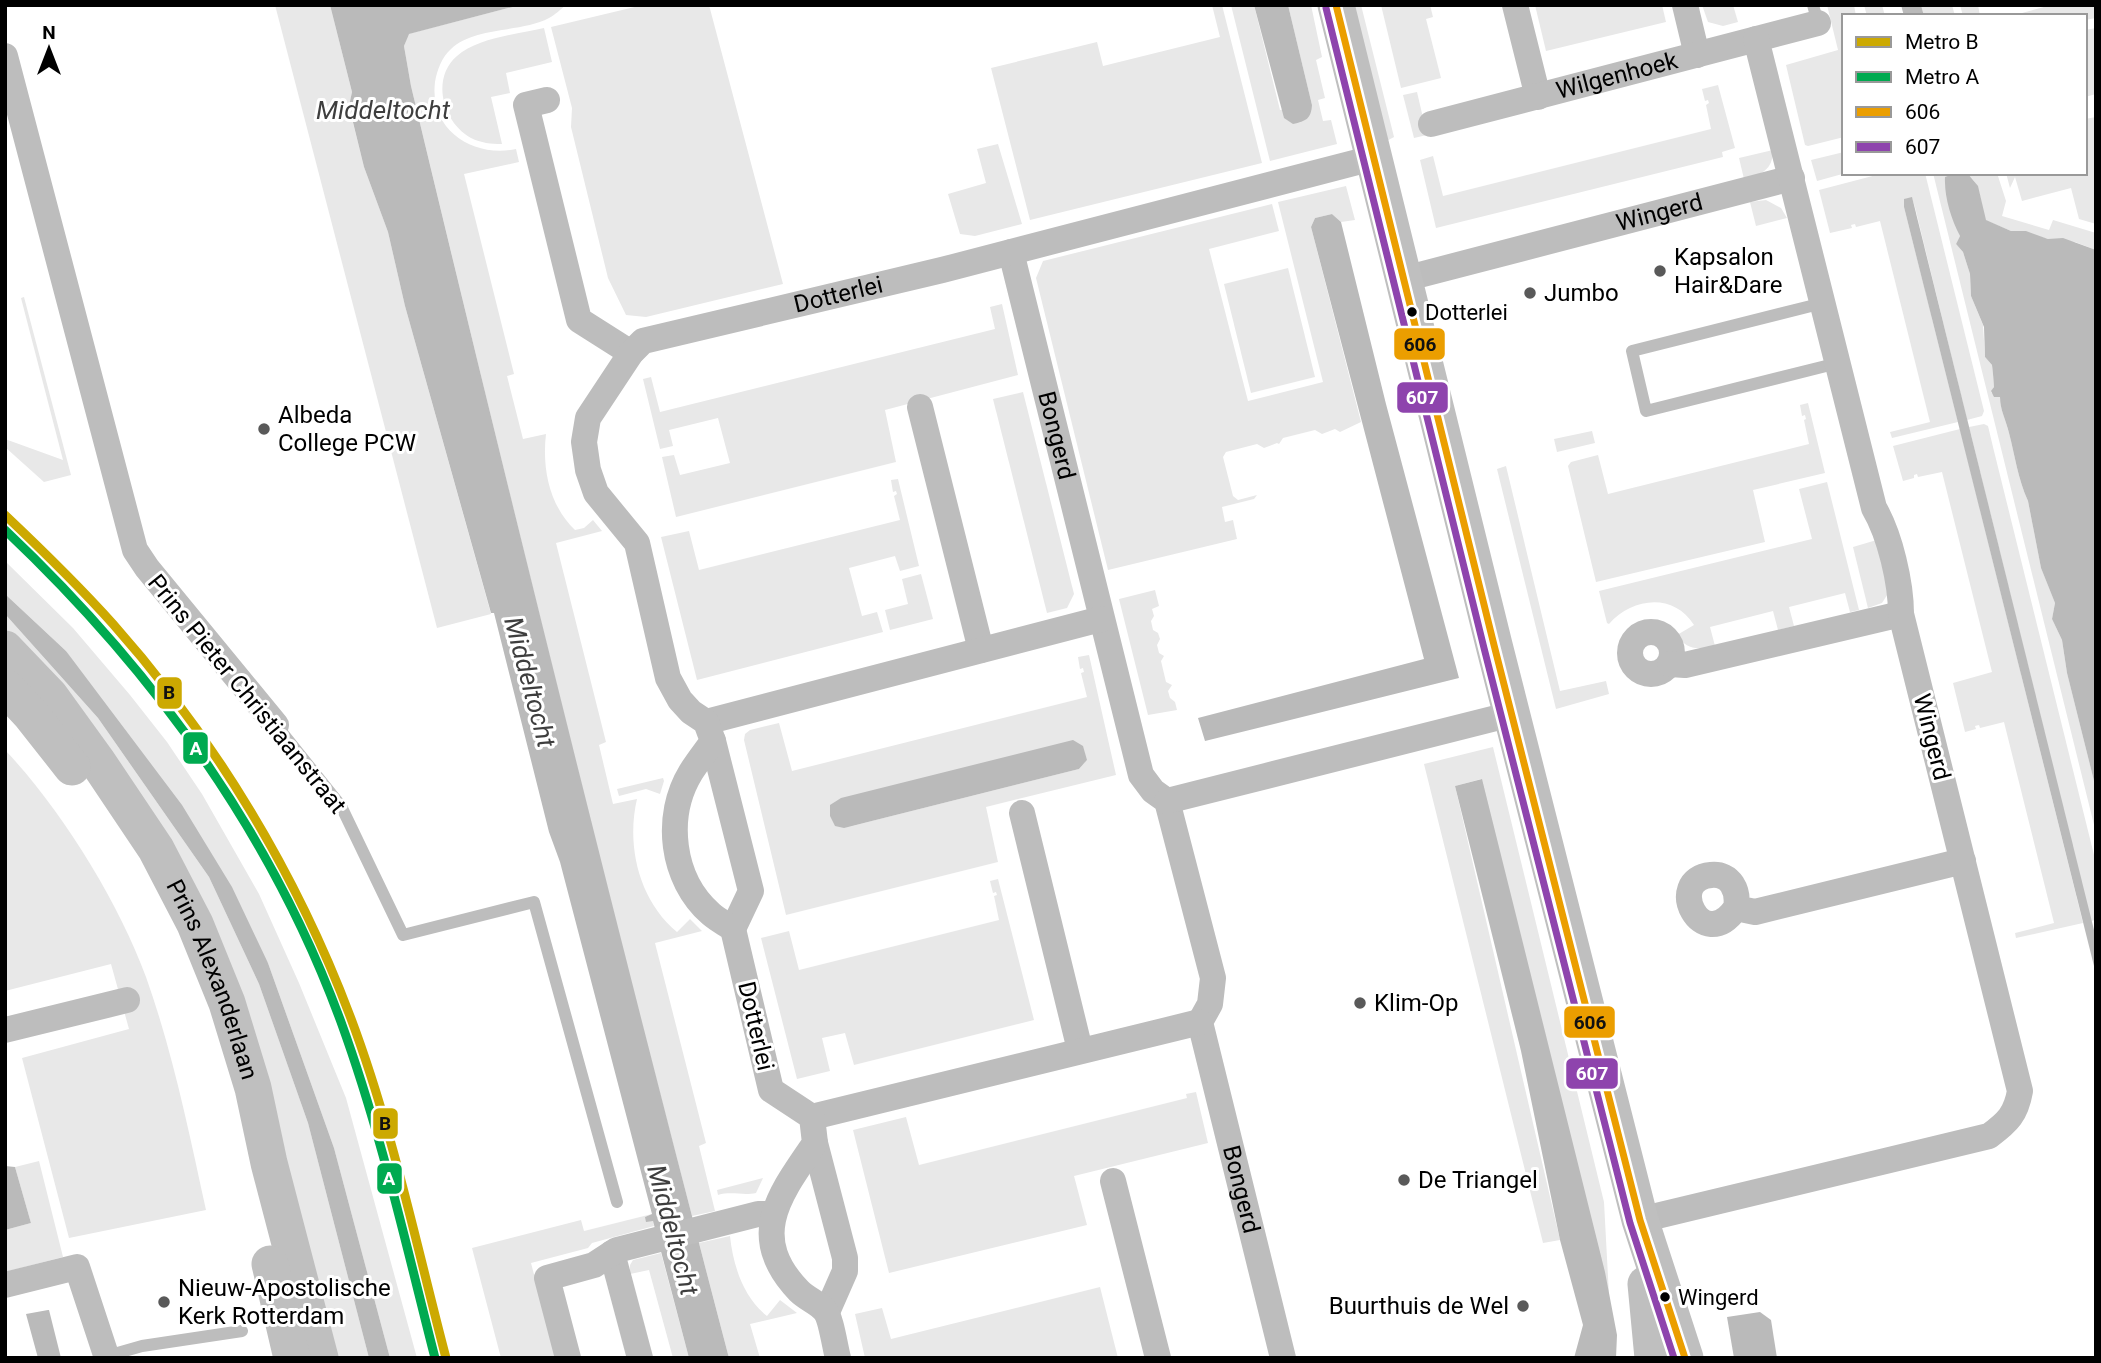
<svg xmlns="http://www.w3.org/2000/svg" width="2101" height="1363" font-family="Roboto,sans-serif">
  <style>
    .green { fill: #e8e8e8; fill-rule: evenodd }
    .water { fill: #bababa }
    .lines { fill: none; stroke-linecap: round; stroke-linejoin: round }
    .lane { stroke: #bdbdbd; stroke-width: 12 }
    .street { stroke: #bdbdbd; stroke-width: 26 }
    .secondary { stroke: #bfbfbf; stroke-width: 37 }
    .bus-1-casing { stroke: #fff; stroke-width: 12 }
    .bus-2-casing { stroke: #fff; stroke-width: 12 }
    .bus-1 { stroke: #eb9e00; stroke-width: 7 }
    .bus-2 { stroke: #8e44ad; stroke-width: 7 }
    .metro-1-casing { stroke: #fff; stroke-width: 14 }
    .metro-2-casing { stroke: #fff; stroke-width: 14 }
    .metro-1 { stroke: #cca901; stroke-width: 9 }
    .metro-2 { stroke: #00aa50; stroke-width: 9 }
    .poi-dot { fill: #595959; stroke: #fff; stroke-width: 2.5 }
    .bus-dot { fill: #000; stroke: #fff; stroke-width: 2.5 }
    .labels { text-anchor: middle; stroke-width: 6; stroke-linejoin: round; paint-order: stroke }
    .bus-label { font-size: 22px; fill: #000; stroke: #fff; text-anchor: start }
    .street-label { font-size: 24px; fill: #000; stroke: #fff }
    .poi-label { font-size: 24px; fill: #000; stroke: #fff; text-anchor: start }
    .water-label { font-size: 26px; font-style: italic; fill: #3e3e3e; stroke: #fff }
    .line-badge { stroke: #fff; stroke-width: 2.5 }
    .badge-label { font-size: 19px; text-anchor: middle; font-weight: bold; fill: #fff }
    .pale-badge-label { font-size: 19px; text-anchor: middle; font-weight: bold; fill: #111 }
  </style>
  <rect width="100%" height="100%" fill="#fff"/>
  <!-- green -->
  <g class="green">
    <path d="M275,5H330L352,92L349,107L364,167L388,232L405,306L491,614L437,628Z"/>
    <path d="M520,5H566C561,9 555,15 549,18C521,33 475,26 451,49C442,57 437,70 435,82C429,130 473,158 516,149L519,162L464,174L514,374L507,376L523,439L546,434C542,468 549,505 575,530L584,528L593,520L602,531L556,543L606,742L599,745L613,804L637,799C626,846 639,900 677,932L690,919L702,931L655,943L706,1143L699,1146L715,1211L692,1216C593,841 502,463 411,86L404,46L408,34Z"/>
    <path d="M643,5H709L783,284L646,317L626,315L608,278L571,127L572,108L551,27Z"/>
    <path d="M1212,5H1222L1262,163L1030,220L991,68L1097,42L1103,66L1220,37Z"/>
    <path d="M1231,5H1254L1280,110L1312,105L1288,5H1311L1322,57L1316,60L1325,98L1318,100L1323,121L1331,120L1337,144L1270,161Z"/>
    <path d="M1349,5H1361L1394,137L1383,143Z"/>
    <path d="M1381,5H1430L1433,17L1426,19L1441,78L1401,88Z"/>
    <path d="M1535,5H1662L1666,22L1546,51Z"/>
    <path d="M1702,5H1733L1738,22L1723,26L1708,22Z"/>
    <path d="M1827,5H1854L1856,16H1844V137L1808,146L1805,145L1786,65L1838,50Z"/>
    <path d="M1864,5H1882L1885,16H1867Z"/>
    <path d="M1921,5H1952L1955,16H1924Z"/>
    <path d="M1960,5H1978L1980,16H1963Z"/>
    <path d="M2051,5H2096V18L2085,20V16H2011Z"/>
    <path d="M544,28L552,62L506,73L510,93L491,97L502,144C491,144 481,143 471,138C442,122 431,78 457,56C477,38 518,34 544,28Z"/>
    <path d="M2096,28V94L2085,97V30Z"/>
    <path d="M1718,85L1735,148L1722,152L1723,157L1436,228L1420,160L1433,156L1443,196L1711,129L1706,105L1709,103L1708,100L1705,101L1702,89Z"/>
    <path d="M1417,92L1427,135L1414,138L1403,95Z"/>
    <path d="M2096,117V224L2079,219L2071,188L2022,201L2015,177L2010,188L2006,173H2085V119Z"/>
    <path d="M998,144L1022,224L975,236L960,234L948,194L986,183L977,149Z"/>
    <path d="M1773,150C1773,170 1761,175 1744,179L1739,158Z"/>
    <path d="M1844,152V173H1846L1817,181L1811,160Z"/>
    <path d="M1884,173H1925L1984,411L1982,416L1967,420L1915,207L1912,198L1905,199L1904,207L1958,422L1892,438L1890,432L1930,422L1880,221L1856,227L1855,224L1851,225L1852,228L1830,233L1819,190Z"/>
    <path d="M1933,173H1956L1950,174L1945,184L1946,190L1960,236L1956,244L1963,252L1970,274L1971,296L1983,325L1985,357L1992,365L1993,374L1994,387L1991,392L1996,397L2000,396C2000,410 2006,420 2009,433C2015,456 2018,479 2028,501L2041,568L2055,603L2052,619L2062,640L2067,673L2096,789V833Z"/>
    <path d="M1965,173H1997L2006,201L2002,216L2049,230L2053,220L2096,233V250L2075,242L2048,239L2019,231H2011L1985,220C1981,204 1981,181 1965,173Z"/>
    <path d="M1346,186L1355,220L1341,222L1332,214L1315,218L1311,227L1361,422L1340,432L1335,429L1322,434L1315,430L1283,438L1279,444L1277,443L1264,448L1257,444L1226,452L1223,457L1233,496L1238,500L1257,495L1254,499L1222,507L1225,522L1233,520L1237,539L1108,570L1036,278L1043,261L1272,204L1279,231L1209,249L1248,401L1323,382L1278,202Z"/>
    <path d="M1766,200L1781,208L1787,218L1756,226L1750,202Z"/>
    <path d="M1288,268L1315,377L1251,393L1224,284Z"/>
    <path d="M24,297L71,475L44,482L5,447V439L63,460L21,298Z"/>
    <path d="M1002,304L1018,375L885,410L896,462L676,517L662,457L674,455L680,475L730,463L718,418L669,430L673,446L660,449L643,379L651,377L660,412L995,329L990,307Z"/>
    <path d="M1023,392L1074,594L1067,608L1047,613L993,399Z"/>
    <path d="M1808,403L1825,473L1753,490L1765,542L1596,582L1568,466L1571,462L1598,455L1608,494L1809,444L1804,420L1806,419L1805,415L1802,416L1800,405Z"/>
    <path d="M1984,424L1988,426L1993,447L2096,863V920L2091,921L1969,427Z"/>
    <path d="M1960,429L2083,923L2016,938L2015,933L2054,923L2004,722L1980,728L1979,725L1975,726L1976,729L1965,732L1953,683L1992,672L1942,472L1918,477L1917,474L1914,475V478L1903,481L1893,446Z"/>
    <path d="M1592,431L1595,443L1557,452L1554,439Z"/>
    <path d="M1506,466L1560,691L1606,681L1609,694L1556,709L1497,469Z"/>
    <path d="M898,479L919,566L900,571L895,556L849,568L862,616L877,612L883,632L697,680L661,537L689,531L699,570L900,520L894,496L897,494L896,491L893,492L891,480Z"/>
    <path d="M1827,482L1859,610L1850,612L1845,593L1789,607L1794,626L1778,630L1773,611L1710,627L1715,646C1698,649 1687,651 1677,635L1694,625C1673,592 1632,598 1609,624L1607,623L1599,591L1812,539L1799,489Z"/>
    <path d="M1880,539L1889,592L1882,603L1868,608L1853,547Z"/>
    <path d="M5,561L73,628L130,695L167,742L202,794L259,894L299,983L346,1098L417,1358H390L334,1148L268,963L66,651L5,594Z"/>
    <path d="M921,574L933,619L890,630L885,610L908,604L902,579Z"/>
    <path d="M1155,590L1159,606L1152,609L1154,616L1151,621L1153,630L1158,633L1160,639L1157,645L1159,653L1164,656L1161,661L1166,682L1172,685L1168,691L1170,698L1175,702L1177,710L1148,715L1119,599Z"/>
    <path d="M5,614L98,718L209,877L259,984L308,1123L369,1358H333L235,1003L5,642Z"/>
    <path d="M1089,655L1116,775L986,807L998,862L786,915L744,740L745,734L750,730L779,723L792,771L1087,697L1081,673L1084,672L1083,668L1080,669L1078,657ZM1087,760L1079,769L844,828Z"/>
    <path d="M1493,747L1604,1202L1609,1295L1481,779L1455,786L1560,1240L1543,1243L1424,764Z"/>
    <path d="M5,750C61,809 118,901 146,977C173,1053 189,1132 206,1210L69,1238L22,1058L129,1029L111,964L5,991Z"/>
    <path d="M663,778L664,781L660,794L646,789L619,796L617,789Z"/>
    <path d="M998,879L1034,1020L854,1065L845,1033L822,1038L830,1071L797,1079L761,938L789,931L799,970L999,920L994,896L997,895L996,892L993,893L990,881Z"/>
    <path d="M1196,1092L1208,1143L1074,1176L1087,1225L889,1273L853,1130L906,1117L919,1165L1187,1098L1186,1094Z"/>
    <path d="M39,1161L63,1257L5,1272V1230L31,1223L15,1167Z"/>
    <path d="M763,1178L756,1193C743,1196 732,1191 718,1195L717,1190Z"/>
    <path d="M652,1214L645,1217L653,1220L654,1226L592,1243L588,1248L531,1263L556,1358H501L472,1248L581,1220L584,1231Z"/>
    <path d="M730,1236C733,1265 743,1297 767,1316L780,1300L797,1313L750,1324L760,1358H729L699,1243Z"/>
    <path d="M661,1253L689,1358H673L649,1270L630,1274V1265L633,1260Z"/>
    <path d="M1100,1287L1118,1358H865L855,1314L882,1308L891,1339Z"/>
  </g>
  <!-- water -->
  <g class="water">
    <path d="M330,5H520L409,34L404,46L411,86C513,511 618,935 729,1358H689L653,1221L646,1222L645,1217L652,1214L560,862L549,832L494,613H491L405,306L388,232L364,167L349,106L352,92Z"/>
    <path d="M1254,5H1288L1312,105C1311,119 1306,121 1293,124L1284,118Z"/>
    <path d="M1901,5H1921L1924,16H1904Z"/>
    <path d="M1956,173L1968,174L1978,186L1986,220L2011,231H2026L2048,239L2063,238L2096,250V789L2067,673L2062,640L2052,619L2055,603L2041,568L2028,501C2018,479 2015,456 2009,433C2006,420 2000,410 2000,397H1994L1991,391L1994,387L1993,374L1992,365L1985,357L1984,327L1971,296L1970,274L1963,252L1956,244L1960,236C1951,219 1944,196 1945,177Z"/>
    <path d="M1912,197L2096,938V974L1904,207V199Z"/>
    <path d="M1332,214L1341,222L1386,404L1459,678L1205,741L1198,718L1424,659L1311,227L1315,218Z"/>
    <path d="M5,594L66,651L182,805L232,887L268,963L334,1148L390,1358H369L308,1123L259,984L209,877L98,718L5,614Z"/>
    <path d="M1073,740L1083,746L1087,760L1079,769L844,828L835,826L830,816V805L841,798Z"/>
    <path d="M1482,779L1605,1272L1617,1335L1616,1358H1574L1583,1325L1560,1240L1521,1051L1455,786Z"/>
    <path d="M5,1166L15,1167L31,1223L5,1230Z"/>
    <path d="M48,1310H49L61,1358H38L26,1314Z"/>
    <path d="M1760,1312L1771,1320L1777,1358H1734L1727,1317Z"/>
  </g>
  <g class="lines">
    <!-- lane -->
    <g class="lane">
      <path d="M1813,5L1818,23"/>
      <path d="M1823,303L1632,351L1646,411L1838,363"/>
      <path d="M276,725L341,806L403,935L534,902L617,1202"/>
      <path d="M107,1356L142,1346L242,1331"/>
    </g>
    <!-- street -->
    <g class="street">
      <path d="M1515,5L1538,97"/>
      <path d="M1685,5L1697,55"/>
      <path d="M5,56L135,550L147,568L276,725"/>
      <path d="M547,100L526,105L579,320L631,353"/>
      <path id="s1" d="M1431,124L1818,23"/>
      <path id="s2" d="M1011,252L1141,775L1153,791L1167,801L1213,978L1210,1004L1200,1022L1283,1358"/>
      <path id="s3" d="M1404,279L1792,178"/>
      <path d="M920,407L981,650"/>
      <circle cx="1651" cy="653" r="21"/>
      <path d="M1670,664L1685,665L1901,614"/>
      <path d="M706,722L1101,619"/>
      <path d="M713,741L751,891L733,929"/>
      <path d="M1167,801L1512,714"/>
      <path d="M1022,813L1080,1050"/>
      <path d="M1736,908C1739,891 1731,873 1711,875C1664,879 1702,957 1736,908L1755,912L1963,861"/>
      <path d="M5,1030L127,1000"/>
      <path d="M812,1117L1200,1022"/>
      <path d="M815,1143L845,1258V1271L827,1312"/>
      <path d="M1113,1181L1158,1358"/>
      <path d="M1640,1220L1989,1136C2008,1122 2016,1114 2020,1091L1901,614C1901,583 1890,535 1874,508L1756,39"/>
      <path d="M612,1253L640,1358"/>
      <path d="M5,1285L77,1267L107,1358"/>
      <path d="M568,1358L547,1278L594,1265L617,1250L758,1214H773"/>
      <path id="s4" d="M838,1358C835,1347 831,1318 825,1311C819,1303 807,1299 799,1291C746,1236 780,1194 815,1143L812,1117L771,1090L733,929C726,924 718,920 711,914C671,879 664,816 691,772C698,761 706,751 713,741L706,722L691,712L680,700L668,678L637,543L596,493L588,470L584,442L588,418L631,353L643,341L942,270L1373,158"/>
    </g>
    <!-- secondary -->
    <g class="secondary">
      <path d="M1336,5L1494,645L1640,1220L1685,1358"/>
      <path id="s5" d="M5,649L50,696L97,761L156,849L195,924L227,1003L253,1088L269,1163L320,1358"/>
      <path d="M5,687L31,715L72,767"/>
      <path d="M270,1264L292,1358"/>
      <path d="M1646,1284L1653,1358"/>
    </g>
    <defs>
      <path id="bus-1" d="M1336,5L1494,645L1640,1220L1685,1358"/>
      <path id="bus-2" d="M1326,8L1484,648L1630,1223L1674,1358"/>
    </defs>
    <!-- bus-1 casing -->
    <use href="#bus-1" class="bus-1-casing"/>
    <!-- bus-2 casing -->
    <use href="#bus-2" class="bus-2-casing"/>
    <!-- bus-1 -->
    <use href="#bus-1" class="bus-1"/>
    <!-- bus-2 -->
    <use href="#bus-2" class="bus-2"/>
    <defs>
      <path id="metro-1" d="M5,515C42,550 79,586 113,624C215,739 296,873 350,1016C392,1127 416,1244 446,1358"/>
      <path id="metro-2" d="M5,530C152,669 271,831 341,1022C381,1132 406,1245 435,1358"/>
    </defs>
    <!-- metro-1 casing -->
    <use href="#metro-1" class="metro-1-casing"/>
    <!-- metro-2 casing -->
    <use href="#metro-2" class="metro-2-casing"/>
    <!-- metro-1 -->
    <use href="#metro-1" class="metro-1"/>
    <!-- metro-2 -->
    <use href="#metro-2" class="metro-2"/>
  </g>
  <!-- markers -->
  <g class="poi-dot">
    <circle cx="1660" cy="271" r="7"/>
    <circle cx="1530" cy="293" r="7"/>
    <circle cx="264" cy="429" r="7"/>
    <circle cx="1360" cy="1003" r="7"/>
    <circle cx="1404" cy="1180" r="7"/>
    <circle cx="164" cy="1302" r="7"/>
    <circle cx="1523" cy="1306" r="7"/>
  </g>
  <g class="bus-dot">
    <circle cx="1412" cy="312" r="6"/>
    <circle cx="1665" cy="1297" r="6"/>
  </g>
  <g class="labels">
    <!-- bus labels -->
    <g class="bus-label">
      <text x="1425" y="320">Dotterlei</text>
      <text x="1678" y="1305">Wingerd</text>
    </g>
    <!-- street labels -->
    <g class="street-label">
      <text dy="8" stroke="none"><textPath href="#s1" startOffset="192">Wilgenhoek</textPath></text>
      <text dy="8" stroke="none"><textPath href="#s3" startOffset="264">Wingerd</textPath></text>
      <text dy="8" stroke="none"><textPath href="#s4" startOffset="1365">Dotterlei</textPath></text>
      <text dy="8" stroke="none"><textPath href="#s2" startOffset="189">Bongerd</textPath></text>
      <text transform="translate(247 694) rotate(51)" y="8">Prins Pieter Christiaanstraat</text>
      <text transform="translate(1932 737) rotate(76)" y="8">Wingerd</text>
      <text dy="8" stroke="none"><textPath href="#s5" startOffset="394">Prins Alexanderlaan</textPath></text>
      <text transform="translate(756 1026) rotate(77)" y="8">Dotterlei</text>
      <text dy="8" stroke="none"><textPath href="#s2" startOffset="978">Bongerd</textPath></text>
    </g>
    <!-- poi labels -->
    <g class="poi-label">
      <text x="1674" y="265">Kapsalon<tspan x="1674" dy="28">Hair&amp;Dare</tspan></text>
      <text x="1544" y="301">Jumbo</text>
      <text x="278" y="423">Albeda<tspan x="278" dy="28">College PCW</tspan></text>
      <text x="1374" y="1011">Klim-Op</text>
      <text x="1418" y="1188">De Triangel</text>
      <text x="178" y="1296">Nieuw-Apostolische<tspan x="178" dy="28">Kerk Rotterdam</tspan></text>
      <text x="1509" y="1314" text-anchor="end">Buurthuis de Wel</text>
    </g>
    <!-- water labels -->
    <g class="water-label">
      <text x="383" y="119">Middeltocht</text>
      <text transform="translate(530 682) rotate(75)" y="9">Middeltocht</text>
      <text transform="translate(673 1230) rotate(75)" y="9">Middeltocht</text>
    </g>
  </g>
  <g class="line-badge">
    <rect x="1393" y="327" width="53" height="34" rx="7" fill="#eb9e00"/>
    <rect x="1396" y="381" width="53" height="33" rx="7" fill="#8e44ad"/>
    <rect x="156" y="676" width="27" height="34" rx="7" fill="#cca901"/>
    <rect x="182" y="731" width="27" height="34" rx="7" fill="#00aa50"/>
    <rect x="1563" y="1005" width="53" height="34" rx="7" fill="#eb9e00"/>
    <rect x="1565" y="1057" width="54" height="33" rx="7" fill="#8e44ad"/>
    <rect x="372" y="1107" width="27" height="33" rx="7" fill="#cca901"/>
    <rect x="376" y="1162" width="27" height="33" rx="7" fill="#00aa50"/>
  </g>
  <g class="badge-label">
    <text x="1422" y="404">607</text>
    <text x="196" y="755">A</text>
    <text x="1592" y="1080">607</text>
    <text x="389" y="1185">A</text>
  </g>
  <g class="pale-badge-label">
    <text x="1420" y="351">606</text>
    <text x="169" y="699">B</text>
    <text x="1590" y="1029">606</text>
    <text x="385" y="1130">B</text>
  </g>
  <!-- border -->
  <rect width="2101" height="1363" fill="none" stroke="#000000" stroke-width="14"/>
  <!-- legend -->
  <rect x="1842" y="14" width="245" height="161" fill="#ffffff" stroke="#999999" stroke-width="2"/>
  <rect x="1856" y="37" width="35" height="10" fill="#cca901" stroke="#999999" stroke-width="2"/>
  <text x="1905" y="49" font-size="21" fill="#000000">Metro B</text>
  <rect x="1856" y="72" width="35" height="10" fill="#00aa50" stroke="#999999" stroke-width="2"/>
  <text x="1905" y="84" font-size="21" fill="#000000">Metro A</text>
  <rect x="1856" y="107" width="35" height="10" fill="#eb9e00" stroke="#999999" stroke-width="2"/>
  <text x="1905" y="119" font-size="21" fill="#000000">606</text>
  <rect x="1856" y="142" width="35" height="10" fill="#8e44ad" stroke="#999999" stroke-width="2"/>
  <text x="1905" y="154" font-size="21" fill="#000000">607</text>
  <!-- north arrow -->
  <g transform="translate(49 49)" stroke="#ffffff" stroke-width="5" paint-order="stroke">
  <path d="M0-5L12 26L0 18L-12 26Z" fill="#000000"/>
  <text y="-10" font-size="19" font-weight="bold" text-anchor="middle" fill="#000000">N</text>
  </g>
</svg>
